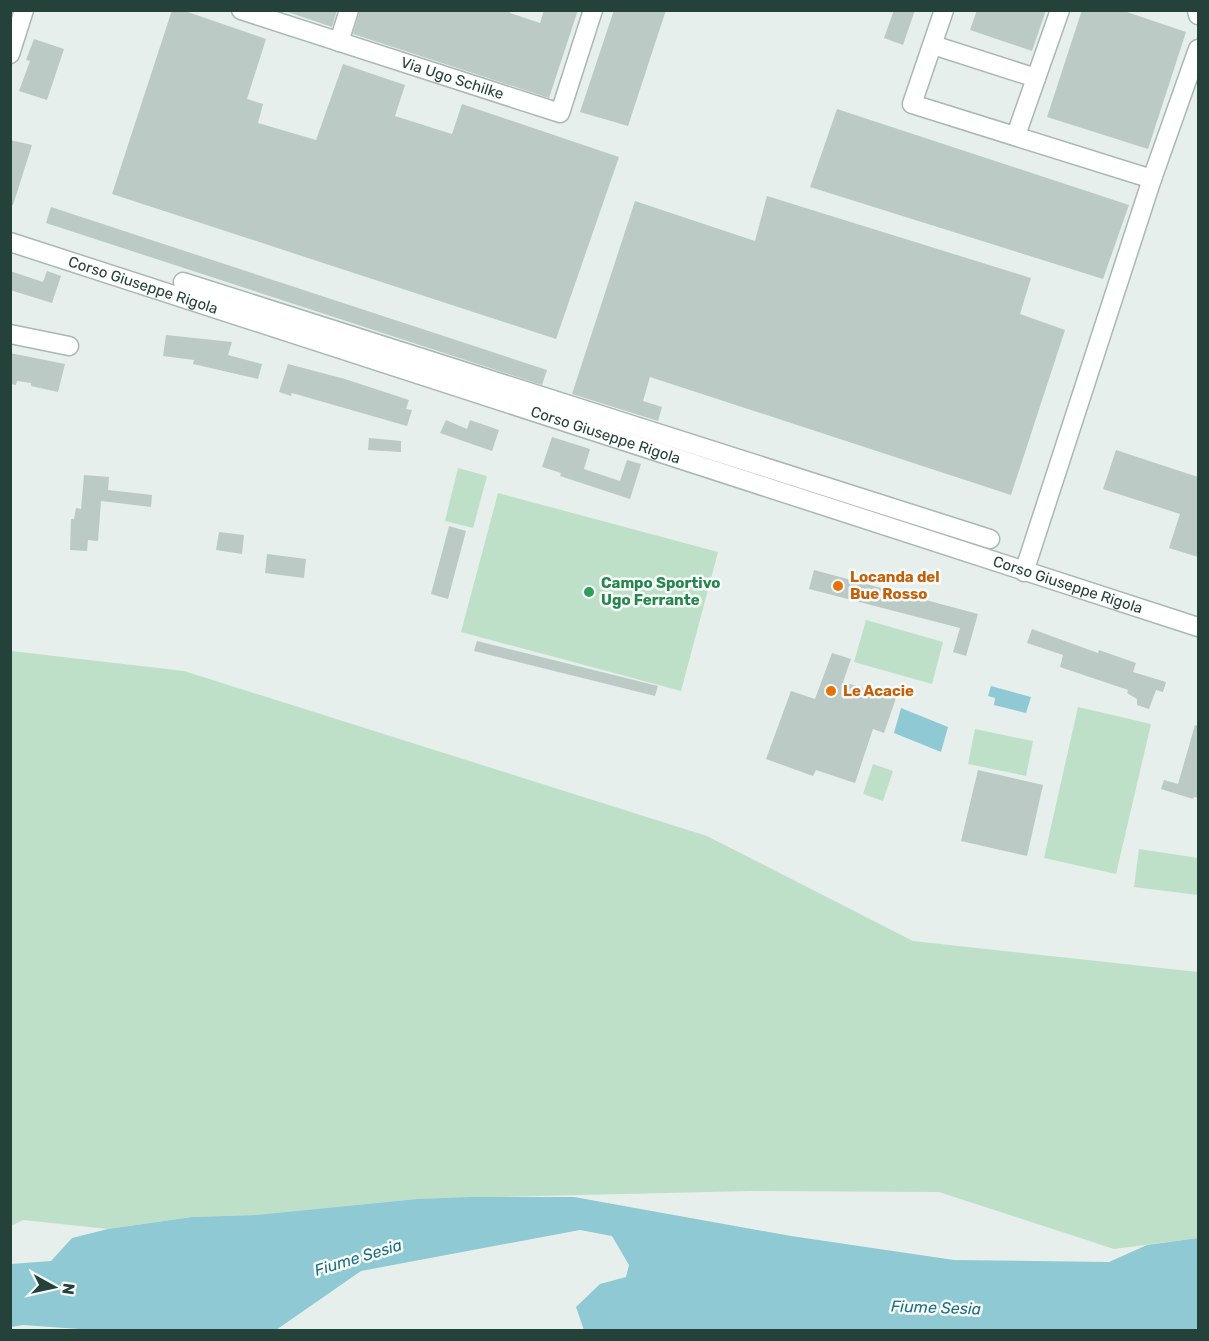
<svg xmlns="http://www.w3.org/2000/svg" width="1209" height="1341" font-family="Rubik,sans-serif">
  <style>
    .green { fill: #bfe0c8 }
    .water { fill: #8ec9d4 }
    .building { fill: #bbcac4 }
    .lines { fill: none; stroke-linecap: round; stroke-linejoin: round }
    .minor-casing { stroke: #a8b8b2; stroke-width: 21 }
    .minor { stroke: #fff; stroke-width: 18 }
    .food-dot { fill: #e8710a; stroke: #f7fbf9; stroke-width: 2 }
    .leisure-dot { fill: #2e9e5b; stroke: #f7fbf9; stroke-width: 2 }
    .labels { text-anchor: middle; stroke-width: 5; stroke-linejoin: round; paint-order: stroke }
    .street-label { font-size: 15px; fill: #24423a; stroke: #f7fbf9 }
    .food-label { font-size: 15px; font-weight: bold; fill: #c56008; stroke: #f7fbf9; text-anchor: start }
    .leisure-label { font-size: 15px; font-weight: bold; fill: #27864d; stroke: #f7fbf9; text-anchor: start }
    .water-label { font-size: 16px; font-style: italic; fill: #1c6f80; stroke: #f7fbf9 }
  </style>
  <rect width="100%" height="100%" fill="#e6efeb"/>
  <!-- green -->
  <g class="green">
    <path d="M458,468L487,476L473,528L445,521Z"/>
    <path d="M498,493L718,552L681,691L461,632Z"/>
    <path d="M866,620L943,642L932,684L854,662Z"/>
    <path d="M11,651L184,671L707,836L913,941L1198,972V1238L1114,1249L939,1192L751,1191L417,1199L255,1215L192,1217L108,1229L23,1220L11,1226Z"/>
    <path d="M1078,707L1151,724L1116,874L1044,858Z"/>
    <path d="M975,729L1033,741L1026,776L968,764Z"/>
    <path d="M873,764L893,771L883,801L863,794Z"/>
    <path d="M1139,849L1198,858V895L1134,887Z"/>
  </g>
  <!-- water -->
  <g class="water">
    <path d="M991,686L1031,697L1026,713L994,705L995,698L988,696Z"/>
    <path d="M901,708L948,727L941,752L894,733Z"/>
    <path d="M472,1197H574L791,1236L954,1260L1109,1262L1147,1245L1198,1238V1330H584L576,1307L600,1284L626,1277L629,1265L612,1236L580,1230L361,1271L276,1330H93L23,1325L11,1327V1264L51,1261L72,1238L108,1229L192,1217L255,1215L417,1199Z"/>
  </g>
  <!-- building -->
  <g class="building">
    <path d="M172,10H182L266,39L247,99L263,104L258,123L316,140L343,64L405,85L395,116L452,134L462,104L619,157L556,339L112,194Z"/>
    <path d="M282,10H337L332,27Z"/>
    <path d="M360,10H511L510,13L540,23L544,10H578L549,98L353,34Z"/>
    <path d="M614,10H666L628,126L580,112Z"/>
    <path d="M894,10H915L903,45L884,38Z"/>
    <path d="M977,10H1046L1032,51L970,30Z"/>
    <path d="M1082,10H1121L1186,32L1148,149L1047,117Z"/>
    <path d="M34,39L64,49L47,100L19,91L30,61L26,60Z"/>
    <path d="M837,109L1129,205L1103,279L810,187Z"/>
    <path d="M10,140L32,145L13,205H10Z"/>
    <path d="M767,196L1031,278L1020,314L1065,330L1011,495L650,377L643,401L662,407L658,421L572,394L635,201L755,241Z"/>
    <path d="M51,207L547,370L542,385L46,223Z"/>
    <path d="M10,271L43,282L47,271L61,276L52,303L10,290Z"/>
    <path d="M166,335L232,342L228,355L262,364L258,379L193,364L194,360L163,356Z"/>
    <path d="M10,353L65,364L58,392L31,386V383L17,381L16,385L10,384Z"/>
    <path d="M288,364L345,379L409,400L406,409L412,410L407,426L292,393L291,396L279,392Z"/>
    <path d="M446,420L467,429L470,420L499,430L492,451L440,433Z"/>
    <path d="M552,437L590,449L584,469L620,481L627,460L641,464L630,499L560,476L561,473L542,467Z"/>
    <path d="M369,438L401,441V452L368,450Z"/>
    <path d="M1116,450L1198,477V557L1169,548L1180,514L1103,489Z"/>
    <path d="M84,475L109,477L108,490L152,495L151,507L101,501L98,541L88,540L87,551L70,550L71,519H74L76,508L81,509Z"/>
    <path d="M449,526L466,531L448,599L431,594Z"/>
    <path d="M219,532L244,535L242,554L216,550Z"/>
    <path d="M267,554L306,559L304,578L265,573Z"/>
    <path d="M814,570L978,614L966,656L953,652L960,628L809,589Z"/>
    <path d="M1032,629L1098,653L1099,650L1136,663L1133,672L1166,682L1163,692L1156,690L1149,709L1137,705V699L1127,693L1128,690L1060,667L1063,655L1027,643Z"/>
    <path d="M477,641L658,686L655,696L474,651Z"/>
    <path d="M832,653L851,659L843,682L896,698L884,733L873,729L855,783L816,770L813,776L766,759L791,691L815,699Z"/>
    <path d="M1195,725L1198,726V798L1194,797L1193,799L1161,789L1164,780L1178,784Z"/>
    <path d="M978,770L1043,785L1027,856L961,841Z"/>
  </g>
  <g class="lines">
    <defs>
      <g id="minor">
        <path id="s1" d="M241,10L560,113L593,10"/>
        <path d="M944,10L912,104L1152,179"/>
        <path d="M1197,10L1198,15"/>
        <path d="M339,42L349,10"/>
        <path d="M933,45L1036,78"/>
        <path d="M10,54L24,10"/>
        <path d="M1016,135L1060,10"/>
        <path id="s2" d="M10,242L1198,627"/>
        <path d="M183,282L990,539"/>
        <path d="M10,334L69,346"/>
        <path d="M1024,572L1152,179L1198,49"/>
      </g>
    </defs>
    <!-- minor casing -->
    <use href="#minor" class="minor-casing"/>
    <!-- minor -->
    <use href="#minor" class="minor"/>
  </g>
  <!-- markers -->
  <g class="food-dot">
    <circle cx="838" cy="586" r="6"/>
    <circle cx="831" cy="691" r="6"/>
  </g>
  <circle class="leisure-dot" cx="589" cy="592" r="6"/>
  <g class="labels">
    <!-- street labels -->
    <g class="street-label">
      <text dy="5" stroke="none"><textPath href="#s1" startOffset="222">Via Ugo Schilke</textPath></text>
      <text dy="5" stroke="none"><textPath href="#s2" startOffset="140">Corso Giuseppe Rigola</textPath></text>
      <text dy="5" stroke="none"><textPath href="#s2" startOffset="626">Corso Giuseppe Rigola</textPath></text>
      <text dy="5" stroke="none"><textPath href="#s2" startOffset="1112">Corso Giuseppe Rigola</textPath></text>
    </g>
    <!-- food labels -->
    <g class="food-label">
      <text x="850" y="582">Locanda del<tspan x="850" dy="17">Bue Rosso</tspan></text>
      <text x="843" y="696">Le Acacie</text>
    </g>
    <!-- leisure labels -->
    <g class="leisure-label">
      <text x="601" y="588">Campo Sportivo<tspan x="601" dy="17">Ugo Ferrante</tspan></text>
    </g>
    <!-- water labels -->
    <g class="water-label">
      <text transform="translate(358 1257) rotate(-17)" y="6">Fiume Sesia</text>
      <text transform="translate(936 1307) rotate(2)" y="6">Fiume Sesia</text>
    </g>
  </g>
  <!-- border -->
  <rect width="1209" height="1341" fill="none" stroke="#24423a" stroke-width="24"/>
  <!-- north arrow -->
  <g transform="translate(54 1287) rotate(98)" stroke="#f7fbf9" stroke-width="4.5" paint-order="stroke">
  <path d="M0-4.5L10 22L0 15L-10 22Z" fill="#24423a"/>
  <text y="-9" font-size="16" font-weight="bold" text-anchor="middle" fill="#24423a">N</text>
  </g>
</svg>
